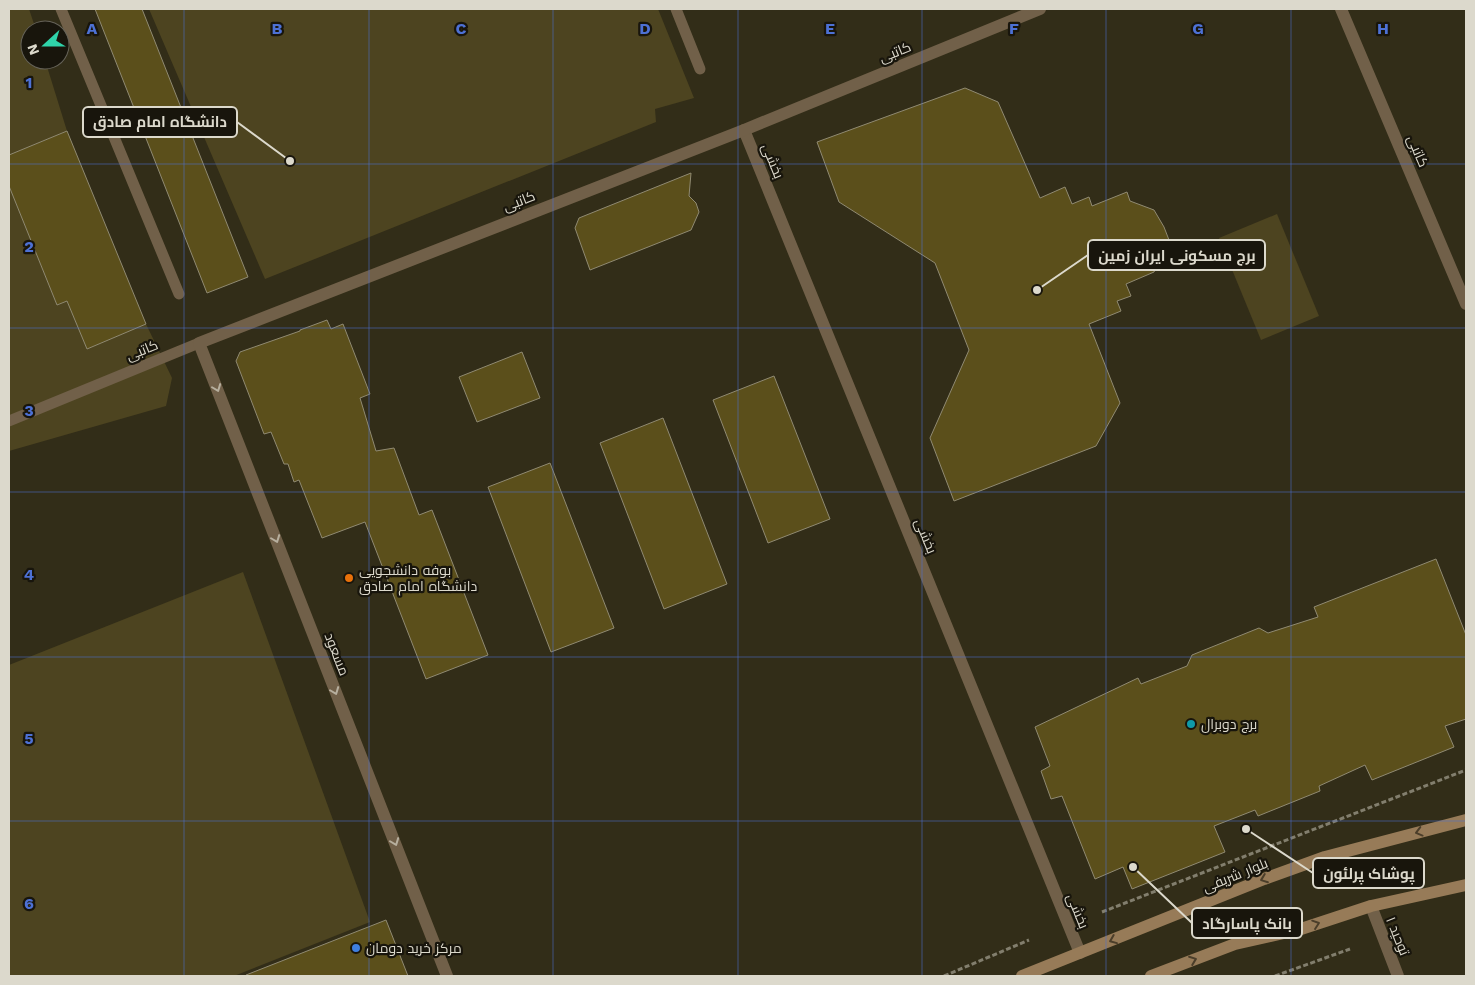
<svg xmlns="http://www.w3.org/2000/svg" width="1475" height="985" font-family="'Work Sans',Cairo,sans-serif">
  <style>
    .green { fill: #4d4420 }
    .building { fill: #5b4f1b; stroke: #908a72 }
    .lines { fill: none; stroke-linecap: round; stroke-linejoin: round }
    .path { stroke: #827e6d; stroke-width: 3; stroke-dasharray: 5 2.5; stroke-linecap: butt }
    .lane { stroke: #716049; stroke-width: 11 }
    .street { stroke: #716049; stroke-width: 12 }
    .secondary { stroke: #977b58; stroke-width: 12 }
    .oneway { stroke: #b7af9e }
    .oneway2 { stroke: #4b3e2a }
    .grid { fill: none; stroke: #4d71d5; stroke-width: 1; stroke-opacity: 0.55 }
    .food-dot { fill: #e8710a; stroke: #18150c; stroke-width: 2 }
    .culture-dot { fill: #0f9aa8; stroke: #18150c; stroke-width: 2 }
    .shop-dot { fill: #3f7fe0; stroke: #18150c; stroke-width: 2 }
    .labels { text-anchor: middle; stroke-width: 4.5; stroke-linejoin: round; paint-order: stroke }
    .street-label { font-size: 14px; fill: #dcd9cc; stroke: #18150c }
    .poi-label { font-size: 14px; fill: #dcd9cc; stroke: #18150c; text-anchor: start }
    .grid-label { font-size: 16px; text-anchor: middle; font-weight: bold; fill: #4d71d5; stroke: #18150c; stroke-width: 4.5; stroke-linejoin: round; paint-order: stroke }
    .leader { fill: none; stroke: #dcd9cc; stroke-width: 2 }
    .callout-dot { fill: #dcd9cc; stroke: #18150c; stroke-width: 2 }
    .callout { fill: #18150c; stroke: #dcd9cc; stroke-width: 2 }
    .callout-label { font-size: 15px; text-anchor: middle; font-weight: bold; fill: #dcd9cc }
  </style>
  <rect width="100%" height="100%" fill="#322d18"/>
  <!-- green -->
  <g class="green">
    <path d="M9,9H29L36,30H30V60H45L67,131L9,155Z"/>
    <path d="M149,9H658L694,98L655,109L656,122L265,279Z"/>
    <path d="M9,186L57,305L67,301L87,349L146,324L172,378L166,406L9,451Z"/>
    <path d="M1277,214L1319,316L1261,340L1219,238Z"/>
    <path d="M243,572L370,922L234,976H9V665Z"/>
  </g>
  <!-- building -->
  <g class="building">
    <path d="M95,9H142L248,277L207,293Z"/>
    <path d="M965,88L998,102L1040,198L1065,187L1072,204L1089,197L1092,206L1127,192L1130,201L1154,210L1164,227L1169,240L1154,272L1126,284L1131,296L1117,301L1121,311L1089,324L1120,403L1096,446L954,501L930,438L969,350L935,263L839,202L817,142Z"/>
    <path d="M67,131L146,324L87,349L67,301L57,305L9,186V155Z"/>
    <path d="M691,173L689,196L696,203L699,212L691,230L590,270L575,228L579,218Z"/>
    <path d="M327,320L331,329L343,324L370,394L360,398L376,451L394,448L419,515L432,510L488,655L426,679L365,522L322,538L299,480L294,482L288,464H284L271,432L264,434L236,361L240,352L300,331V330Z"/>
    <path d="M522,352L540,398L477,422L459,377Z"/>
    <path d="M774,376L830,519L768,543L713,400Z"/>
    <path d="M663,418L727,584L664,609L600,443Z"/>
    <path d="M550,463L614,628L551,652L488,487Z"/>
    <path d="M1436,559L1466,635V719L1445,726L1454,747L1372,780L1365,765L1319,786L1320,791L1258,816L1255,810L1214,826L1225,852L1132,889L1123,867L1095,879L1062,796L1051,799L1041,771L1050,766L1035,727L1138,678L1141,684L1187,666L1192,655L1259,628L1268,633L1318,617L1314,607Z"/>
    <path d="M386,920L408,976H246V975Z"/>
  </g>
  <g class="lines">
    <!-- path -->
    <g class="path">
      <path d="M1102,912L1466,770"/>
      <path d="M944,976L1029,940"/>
      <path d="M1275,976L1350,949"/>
    </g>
    <!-- lane -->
    <g class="lane">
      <path d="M61,9L179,294"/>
      <path d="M676,9L700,69"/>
      <path d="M9,421L199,343"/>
    </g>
    <!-- street -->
    <g class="street">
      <path d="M1341,9L1466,304"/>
      <path d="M744,130L1080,953"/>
      <path d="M1371,906L1398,976"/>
      <path d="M447,976L199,343L744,130L1040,9"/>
    </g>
    <!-- secondary -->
    <g class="secondary">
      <path d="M1022,976L1264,879L1325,857L1466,820"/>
      <path d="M1151,976L1235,944L1301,929L1371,906L1466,885"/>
    </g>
  </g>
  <!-- one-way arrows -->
  <defs><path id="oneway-chevron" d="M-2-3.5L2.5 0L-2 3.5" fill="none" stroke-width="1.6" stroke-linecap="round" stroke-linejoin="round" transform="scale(1.25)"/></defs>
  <g class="oneway">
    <use href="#oneway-chevron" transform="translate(217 388) rotate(69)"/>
    <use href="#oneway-chevron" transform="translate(276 539) rotate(69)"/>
    <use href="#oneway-chevron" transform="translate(335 691) rotate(69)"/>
    <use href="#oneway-chevron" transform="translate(395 842) rotate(69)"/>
  </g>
  <g class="oneway2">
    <use href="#oneway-chevron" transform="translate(1419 832) rotate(165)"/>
    <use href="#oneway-chevron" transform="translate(1264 879) rotate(159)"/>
    <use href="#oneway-chevron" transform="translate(1316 924) rotate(-19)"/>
    <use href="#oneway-chevron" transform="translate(1113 940) rotate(158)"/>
    <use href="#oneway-chevron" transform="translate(1193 960) rotate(-21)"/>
  </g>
  <!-- grid -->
  <path class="grid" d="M184,9V976M369,9V976M553,9V976M738,9V976M922,9V976M1106,9V976M1291,9V976M9,164H1466M9,328H1466M9,492H1466M9,657H1466M9,821H1466"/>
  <!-- markers -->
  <circle class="food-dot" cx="349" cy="578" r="5"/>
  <circle class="culture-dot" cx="1191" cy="724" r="5"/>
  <circle class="shop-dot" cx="356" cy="948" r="5"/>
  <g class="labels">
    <!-- street labels -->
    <g class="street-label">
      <text transform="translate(895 52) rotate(-22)" y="5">کاتبی</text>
      <text transform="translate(1418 151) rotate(67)" y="5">کاتبی</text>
      <text transform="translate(773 161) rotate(68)" y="5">بخشی</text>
      <text transform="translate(519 201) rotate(-21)" y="5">کاتبی</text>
      <text transform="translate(142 350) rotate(-22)" y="5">کاتبی</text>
      <text transform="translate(926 536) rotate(68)" y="5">بخشی</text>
      <text transform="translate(337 654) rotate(69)" y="5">مسعود</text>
      <text transform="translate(1235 875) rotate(-22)" y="5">بلوار شریفی</text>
      <text transform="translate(1078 911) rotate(68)" y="5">بخشی</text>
      <text transform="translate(1398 936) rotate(68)" y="5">توحید ۱</text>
    </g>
    <!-- poi labels -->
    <g class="poi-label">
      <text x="359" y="575">بوفه دانشجویی<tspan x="359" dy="16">دانشگاه امام صادق</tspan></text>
      <text x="1201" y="729">برج دوبرال</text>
      <text x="366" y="953">مرکز خرید دومان</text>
    </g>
  </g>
  <g class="grid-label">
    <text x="92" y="34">A</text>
    <text x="277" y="34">B</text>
    <text x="461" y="34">C</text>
    <text x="645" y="34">D</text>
    <text x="830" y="34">E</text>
    <text x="1014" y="34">F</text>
    <text x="1198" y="34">G</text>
    <text x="1383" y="34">H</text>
    <text x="29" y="88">1</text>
    <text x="29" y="252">2</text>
    <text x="29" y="416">3</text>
    <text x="29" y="580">4</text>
    <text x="29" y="744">5</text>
    <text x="29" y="909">6</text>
  </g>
  <!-- callouts -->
  <path class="leader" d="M290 161L237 122M1037 290L1088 255M1246 829L1313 873M1133 867L1192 923"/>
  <g class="callout-dot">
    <circle cx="290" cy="161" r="5"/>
    <circle cx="1037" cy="290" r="5"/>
    <circle cx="1246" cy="829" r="5"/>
    <circle cx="1133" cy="867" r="5"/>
  </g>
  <g class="callout">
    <rect x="83" y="107" width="154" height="30" rx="5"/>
    <rect x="1088" y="240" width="177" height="30" rx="5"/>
    <rect x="1313" y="858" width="111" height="30" rx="5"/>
    <rect x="1192" y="908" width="110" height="30" rx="5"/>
  </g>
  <g class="callout-label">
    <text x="160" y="127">دانشگاه امام صادق</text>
    <text x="1177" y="261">برج مسکونی ایران زمین</text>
    <text x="1369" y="879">پوشاک پرلئون</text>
    <text x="1247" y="929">بانک پاسارگاد</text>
  </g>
  <!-- border -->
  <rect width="1475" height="985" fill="none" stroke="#dcd9cc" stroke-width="20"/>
  <!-- north arrow -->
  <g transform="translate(45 45) rotate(249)"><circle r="24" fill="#18150c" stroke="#666359"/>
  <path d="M0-4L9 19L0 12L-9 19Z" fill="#2fd4aa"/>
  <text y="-8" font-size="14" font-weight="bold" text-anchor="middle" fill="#dcd9cc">N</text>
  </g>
</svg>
